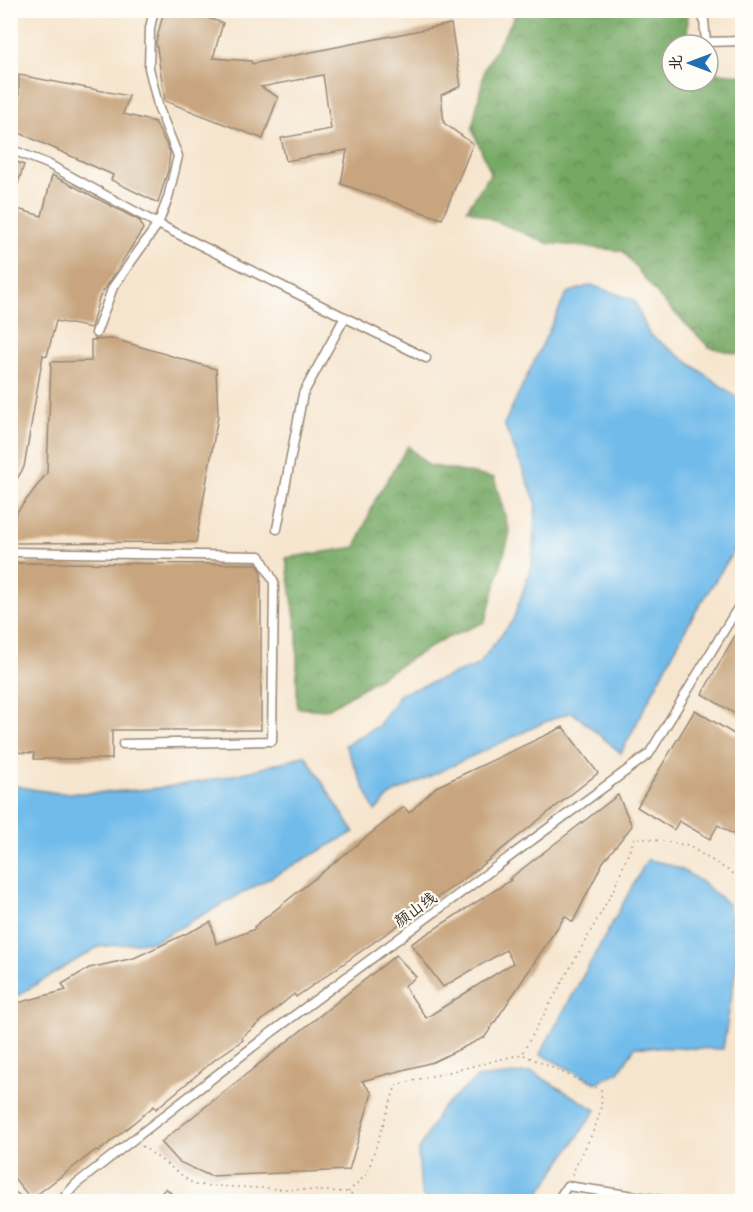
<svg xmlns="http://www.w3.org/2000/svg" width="753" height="1212" font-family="'Patrick Hand','LXGW WenKai TC',sans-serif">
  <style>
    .forest { fill: url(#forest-crowns); stroke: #586940; stroke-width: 1.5 }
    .water { fill: #71bbea; stroke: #567284; stroke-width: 1.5 }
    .building { fill: #c8a57e }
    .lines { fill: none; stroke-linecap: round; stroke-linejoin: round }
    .minor-casing { stroke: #988876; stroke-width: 11 }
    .path { stroke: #988876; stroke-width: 1.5; stroke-dasharray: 1.5 4.5; stroke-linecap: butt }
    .minor { stroke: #fff; stroke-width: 8 }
    .labels { text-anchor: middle; stroke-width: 4.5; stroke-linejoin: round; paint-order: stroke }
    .street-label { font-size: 16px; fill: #3b2a1e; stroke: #fdfcf7 }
  </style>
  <defs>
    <pattern id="forest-crowns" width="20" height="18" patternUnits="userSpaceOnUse" patternTransform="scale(1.5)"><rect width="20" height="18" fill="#75a863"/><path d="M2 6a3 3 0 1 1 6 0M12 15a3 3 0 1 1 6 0" fill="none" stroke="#618951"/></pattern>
  </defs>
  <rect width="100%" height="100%" fill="#fdfcf7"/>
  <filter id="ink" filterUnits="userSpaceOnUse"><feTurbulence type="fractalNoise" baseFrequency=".0167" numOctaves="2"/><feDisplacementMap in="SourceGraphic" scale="12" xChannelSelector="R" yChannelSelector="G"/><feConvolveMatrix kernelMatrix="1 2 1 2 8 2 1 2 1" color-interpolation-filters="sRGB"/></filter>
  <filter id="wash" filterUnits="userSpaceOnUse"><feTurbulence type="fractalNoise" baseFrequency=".008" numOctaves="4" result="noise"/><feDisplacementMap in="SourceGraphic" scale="24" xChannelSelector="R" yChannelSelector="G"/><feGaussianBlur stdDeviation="1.35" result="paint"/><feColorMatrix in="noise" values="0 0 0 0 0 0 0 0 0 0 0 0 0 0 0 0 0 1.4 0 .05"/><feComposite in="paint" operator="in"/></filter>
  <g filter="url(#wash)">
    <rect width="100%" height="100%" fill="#f6e5ce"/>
    <!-- forest -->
    <g class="forest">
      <path d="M512,11H688L687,45H672V81H708V72L742,75V355L709,347L661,299L623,251L547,243L467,209L491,173L472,129L485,68L515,16Z"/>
      <path d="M408,446L428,465L494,478L510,533L485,622L440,641L326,710L297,708V632L286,558L356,547L375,500Z"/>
    </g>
    <!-- water -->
    <g class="water">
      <path d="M591,285L634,300L649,334L742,401V538L691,619L621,753L572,712L545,722L392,794L375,811L345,745L378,726L400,694L478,665L513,620L532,565L536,502L504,424L567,293Z"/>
      <path d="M305,755L354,832L155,941L98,947L17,996L11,989V785C28,788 47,793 65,793C147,794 227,781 305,755Z"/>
      <path d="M647,860C681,863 704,883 729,905L737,962L723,1049L635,1047L619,1072L596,1083L540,1054Z"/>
      <path d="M532,1072L596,1110L534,1201H426L421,1193L418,1152L440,1110L477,1078Z"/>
    </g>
    <g id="blocks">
      <!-- building -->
      <g class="building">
        <path d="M164,10H192L191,13L223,23L213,58L251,61L252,64L451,24L461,86L441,95L444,123L473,144L442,219L341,184L347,150L286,161L281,138L331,129L323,75L261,87L278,97L263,139L165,101L156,42Z"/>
        <path d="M19,75L129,96L123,114L155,122L170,152L168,170L158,203L111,180L113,175L13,130L19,96Z"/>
        <path d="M10,159L24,165L12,201H10Z"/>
        <path d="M52,175L140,221L143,229L99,298L91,328L56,321L47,356L43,355L24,467L10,491V207L42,216Z"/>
        <path d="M114,339L216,369L218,416L196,542L10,543V521L47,473L51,362L91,361V340Z"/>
        <path d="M10,563L257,564L261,571V730H112V759H34V753L10,752Z"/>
        <path d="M742,623V718L702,694Z"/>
        <path d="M695,710L742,739V840L718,825L710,839L679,821L674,830L637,807Z"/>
        <path d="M563,727L598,773L468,876L296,997L294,994L242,1037L243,1040L217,1058L156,1109L154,1106L98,1152L96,1150L31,1199L10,1173V1005L66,990L62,984L89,968L134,958L211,922L216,944L255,929L254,927L404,807L409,813L436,787Z"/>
        <path d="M618,795L632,826L603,862L573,922L565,916L485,1037L433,1062L362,1081L372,1093L349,1170L210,1176L179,1162L161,1142L396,955L416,977L404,986L426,1018L513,963L506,950L443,987L411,944L511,880L509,879Z"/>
        <path d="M166,1188L179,1202H153Z"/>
      </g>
    </g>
  </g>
  <g filter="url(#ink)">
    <use href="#blocks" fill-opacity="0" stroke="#988876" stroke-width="1.5"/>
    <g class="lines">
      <defs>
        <g id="minor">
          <path d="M703,10L706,42L742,41"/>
          <path d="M10,149L48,164L158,224L426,358"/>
          <path d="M96,333L113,287L158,224L168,198L178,156L159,109L149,68L150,28L154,10"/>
          <path d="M277,529L303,394L345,317"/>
          <path d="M10,552L260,556L274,582L272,741L123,744"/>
          <path d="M10,1194L20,1202"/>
          <path d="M60,1202L76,1184L272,1032L649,754L742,601"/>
          <path d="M557,1202L567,1186L675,1202"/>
        </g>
      </defs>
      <!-- minor casing -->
      <use href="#minor" class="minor-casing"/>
      <!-- path -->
      <g class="path">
        <path d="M524,1055L601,1090C605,1121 582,1149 571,1177"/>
        <path d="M142,1146L195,1185L348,1192L366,1202"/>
        <path d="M348,1192L367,1174L396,1085L522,1054L613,891L635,837L687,845L742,879"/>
      </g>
      <!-- minor -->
      <use href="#minor" class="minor"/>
    </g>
  </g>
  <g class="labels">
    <!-- street labels -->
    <g class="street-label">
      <text transform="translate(415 909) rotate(-36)" y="6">颜山线</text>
    </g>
  </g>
  <!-- margin -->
  <rect width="753" height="1212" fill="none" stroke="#fdfcf7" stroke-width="36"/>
  <!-- north arrow -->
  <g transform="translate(690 63) rotate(270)"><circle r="28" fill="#fdfcf7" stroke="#afa8a0" stroke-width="1.5"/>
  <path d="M0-4.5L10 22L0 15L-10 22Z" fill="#1f6fb2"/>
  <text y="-9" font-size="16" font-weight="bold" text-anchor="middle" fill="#3b2a1e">北</text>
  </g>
</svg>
